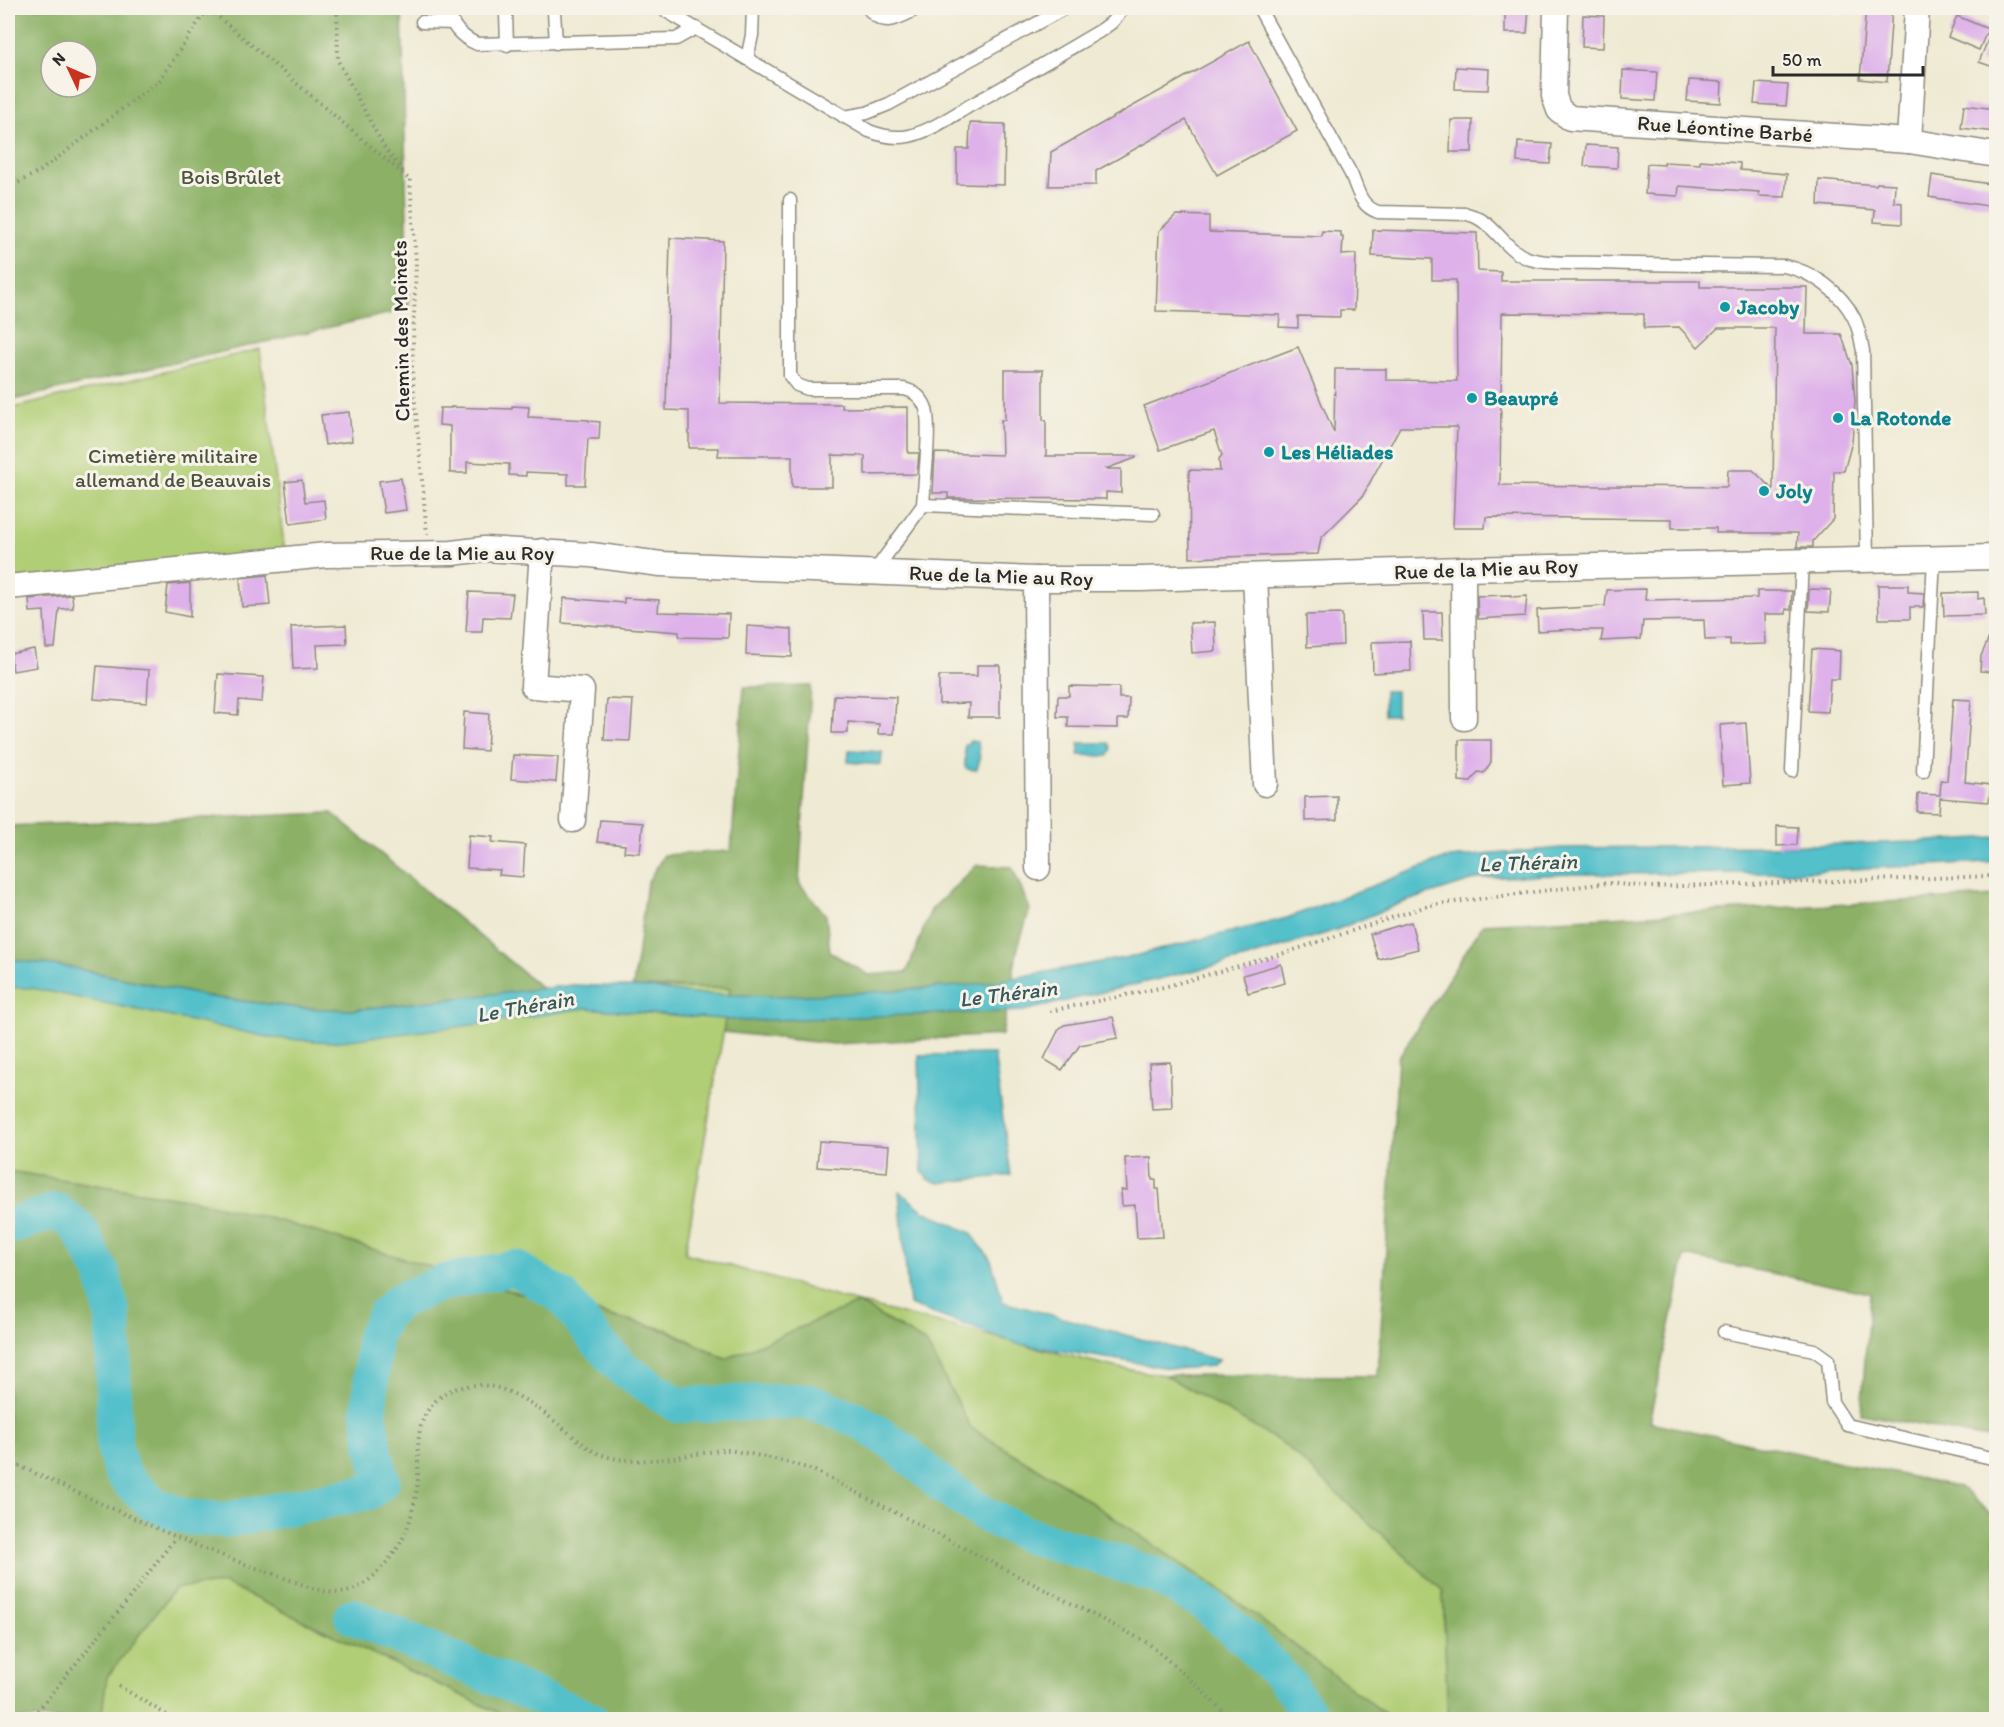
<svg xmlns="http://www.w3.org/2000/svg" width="2004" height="1727" font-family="Itim,sans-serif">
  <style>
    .green { fill: #b0ce75; stroke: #6e7c50; stroke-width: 1.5 }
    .forest { fill: #8cb166; stroke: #5c6e48; stroke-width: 1.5; fill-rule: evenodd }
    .water { fill: #52c0ca; stroke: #3e767a; stroke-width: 1.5 }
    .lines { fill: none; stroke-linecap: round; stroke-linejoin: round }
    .river { stroke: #52c0ca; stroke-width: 36 }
    .building { fill: #deb1ea; fill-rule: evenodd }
    .service-casing { stroke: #8d8a7f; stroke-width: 15 }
    .minor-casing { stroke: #8d8a7f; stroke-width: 27 }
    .path { stroke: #8d8a7f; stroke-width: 4; stroke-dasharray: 1.5 4.5; stroke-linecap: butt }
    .service { stroke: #fff; stroke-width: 12 }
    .minor { stroke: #fff; stroke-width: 24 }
    .culture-dot { fill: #0f9aa8; stroke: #f7f3e8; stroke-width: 2 }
    .labels { text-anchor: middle; stroke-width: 6; stroke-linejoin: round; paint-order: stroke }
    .street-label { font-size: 21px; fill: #2b2b2b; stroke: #f7f3e8 }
    .park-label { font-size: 21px; fill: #4c543e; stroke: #f7f3e8 }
    .culture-label { font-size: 21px; font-weight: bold; fill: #0d838f; stroke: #f7f3e8; text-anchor: start }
    .water-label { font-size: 22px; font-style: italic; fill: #37585b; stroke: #f7f3e8 }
  </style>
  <rect width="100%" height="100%" fill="#f7f3e8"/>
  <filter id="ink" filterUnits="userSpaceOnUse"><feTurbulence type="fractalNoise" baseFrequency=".0167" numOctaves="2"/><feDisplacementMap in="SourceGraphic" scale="12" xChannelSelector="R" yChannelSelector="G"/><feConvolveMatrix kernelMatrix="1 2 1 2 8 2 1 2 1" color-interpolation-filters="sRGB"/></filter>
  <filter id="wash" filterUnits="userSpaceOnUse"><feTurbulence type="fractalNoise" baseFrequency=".008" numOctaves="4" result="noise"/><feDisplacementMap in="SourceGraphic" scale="24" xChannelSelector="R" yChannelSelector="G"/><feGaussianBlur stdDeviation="1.35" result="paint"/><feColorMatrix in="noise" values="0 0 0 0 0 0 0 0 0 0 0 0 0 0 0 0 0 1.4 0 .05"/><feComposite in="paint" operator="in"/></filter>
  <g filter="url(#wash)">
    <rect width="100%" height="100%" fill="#efead3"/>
    <!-- green -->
    <g class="green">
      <path d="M260,349L285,554L8,581V409Z"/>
      <path d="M8,967L543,989L731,988L685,1253L858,1303L1118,1368L1165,1375L1284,1444L1443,1591L1448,1719H1392L1236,1601L1068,1487L971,1428L926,1343L858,1303L726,1359L669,1330L507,1290L198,1201L8,1171Z"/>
      <path d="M225,1584L512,1719L101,1720L106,1677L175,1588Z"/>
    </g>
    <!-- forest -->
    <g class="forest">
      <path d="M8,8H402L409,309L8,401ZM51,51H87V87H51Z"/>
      <path d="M811,686L799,883L826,915L830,952L869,975L907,972L931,910L977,865L1012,867L1030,909L1018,947L1002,1035L834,1044L723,1032L730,988L633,987L647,883L664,855L731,851L744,687Z"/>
      <path d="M332,813L543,989L352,1010L300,1008L210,997L74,968L8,959V826Z"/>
      <path d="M1996,896V1436L1981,1437L1861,1414L1870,1293L1685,1256L1649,1422L1960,1487L1996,1518V1719H1448L1443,1591L1284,1444L1165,1375L1378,1376L1398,1058L1483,924Z"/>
      <path d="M8,1171L198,1201L280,1221L507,1290L669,1331L725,1359L858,1303L926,1343L971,1428L1068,1487L1236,1601L1392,1719H512L225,1584L175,1588L107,1677L101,1719H8Z"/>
    </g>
    <!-- water -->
    <g class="water">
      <path d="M1396,691V715H1384V691Z"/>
      <path d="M970,741L977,742C980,749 981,763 976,770L968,769L965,767V745Z"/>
      <path d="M1079,743H1109L1111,749L1108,756L1079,755Z"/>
      <path d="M849,750L882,752L881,765L848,762Z"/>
      <path d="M1996,837V861L1989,862L1772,873L1570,874L1481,878L1401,903L1336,930L1247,958L1023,1011L746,1021L585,1008L488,1023L332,1042L273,1038L32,988L8,987V959L74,968L210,997L300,1008L352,1010L573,985L650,988L693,994L773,996L838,994L974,985L1134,956L1287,918L1444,859L1459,857L1562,848L1776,846L1915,842Z"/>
      <path d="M994,1054L1011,1175L939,1183L928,1179L922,1171L919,1055Z"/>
      <path d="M899,1191L924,1211L971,1233L991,1260L1003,1302L1219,1360L1211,1366L1175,1369L1018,1344L909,1305Z"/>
    </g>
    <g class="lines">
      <!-- river -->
      <g class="river">
        <path d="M8,1227L56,1211L78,1227L102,1273L113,1316L114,1445L121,1471L132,1485L155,1505L187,1517L226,1520L369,1492L382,1481L373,1444L369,1412L374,1337L384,1316L399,1301L444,1282L515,1268L563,1297L594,1338L623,1369L678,1405L808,1401L856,1419L899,1447L941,1484L989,1517L1028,1535L1091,1554L1157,1576L1205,1604L1248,1641L1287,1682L1313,1720"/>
        <path d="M352,1616L591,1720"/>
      </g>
    </g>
    <g id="blocks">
      <!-- building -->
      <g class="building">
        <path d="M1505,8H1529L1527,33H1505Z"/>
        <path d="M1866,8H1892L1887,82L1860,79Z"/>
        <path d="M1583,15L1604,16L1603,48L1582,47Z"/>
        <path d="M1957,16L1988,29L1979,50L1948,37Z"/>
        <path d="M1996,20V68L1979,62Z"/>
        <path d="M1249,41L1297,131L1217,175L1186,120L1096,171V185L1049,186L1051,152Z"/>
        <path d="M1456,67L1489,69L1488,90L1455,89Z"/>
        <path d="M1623,70L1657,72L1655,101L1622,99Z"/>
        <path d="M1689,80L1722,82L1721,103L1687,101Z"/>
        <path d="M1756,83L1788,85L1786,106L1754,104Z"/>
        <path d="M1964,105L1996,109V132L1961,128Z"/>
        <path d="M1451,120H1473L1472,152H1450Z"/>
        <path d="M970,123L1005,124L1004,185L957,184V149H969Z"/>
        <path d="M1518,142L1552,144L1550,164L1517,162Z"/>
        <path d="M1586,145L1618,147L1617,168L1584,166Z"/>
        <path d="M1700,160L1740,163V170L1787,174L1785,197L1758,196L1759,192L1679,186L1678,196L1645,194L1647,164L1664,165V162L1700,164Z"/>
        <path d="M1932,175L1996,185L1994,207L1929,197Z"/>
        <path d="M1819,180L1876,185L1877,183L1895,184L1894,202L1902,203V224L1874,222L1875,210L1818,205Z"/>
        <path d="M1176,215L1209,216V232L1321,236L1322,231L1341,232V237H1343L1342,255L1356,254L1354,310H1340V317L1298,316V328L1279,327L1280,315L1156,311L1159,231Z"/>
        <path d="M1373,230L1477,233L1478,271L1501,272V281H1700V287H1807L1806,334H1841L1852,365L1855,401L1852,442L1844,471H1834L1833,519L1813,541V547H1797L1798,533H1716V528H1672V519L1486,517L1485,528H1453L1457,427H1400L1362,497L1321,538L1318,554L1190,558L1189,470L1220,471L1219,459L1222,455L1214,431L1160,450L1144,406L1298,347L1334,433L1335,369H1386V380L1457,381L1456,280H1432V259L1372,256ZM1502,313L1644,314V328L1679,327L1698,347L1718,328H1775L1773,490L1753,470H1728L1727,487L1500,485Z"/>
        <path d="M670,238L723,241L720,403L842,404V408L908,407V453H919L917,474L865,475V456L832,455V487H792V456H718L719,448H689V411L666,410Z"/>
        <path d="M1005,370H1043V420H1046V456H1136V458L1105,469H1121V493L1106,492V499L962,498H948V493H933L935,453L1002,455L1001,420H1005Z"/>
        <path d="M512,406L529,407L528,417L589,420V421L600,422L599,439H588L585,485H568V474L526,472V476L509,475V464L467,462V473H450V426L439,425L440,408H451V407L512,409Z"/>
        <path d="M349,412L352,441L325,445L321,415Z"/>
        <path d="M401,478L406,510L384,513L379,481Z"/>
        <path d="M302,480L305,502L324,500L326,519L290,524L285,482Z"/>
        <path d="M267,575L270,605L242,607L240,578Z"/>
        <path d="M190,583V617L165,612L168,585Z"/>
        <path d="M1878,585H1908V592L1924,593L1923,607H1910V619H1879Z"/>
        <path d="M1646,589L1645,600L1757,598V591H1792L1791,610L1786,609V614H1765L1766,644L1730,645V639L1705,640L1704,620L1643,621L1641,639L1601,641L1603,630H1574V629L1538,631L1537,610L1605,606L1607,590Z"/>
        <path d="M1812,589L1831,590L1829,612L1808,611L1809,590Z"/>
        <path d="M469,592L513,594L510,618L483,617L482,632H466Z"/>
        <path d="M1978,592V599L1984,598L1985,615L1944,616L1943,593Z"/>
        <path d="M72,595L73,608L59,609L55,648H46L44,611L30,612L29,599Z"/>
        <path d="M1511,595V597L1527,596L1525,616L1478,619L1477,596Z"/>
        <path d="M564,598L624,603V598L659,600L658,612L729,614L728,638L679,637V632L562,623Z"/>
        <path d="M1423,612H1442L1443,640H1424Z"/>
        <path d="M1342,614L1343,645L1307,647L1306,615Z"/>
        <path d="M1215,622L1216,651L1192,653L1190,623Z"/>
        <path d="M1996,622V672L1980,671L1981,656Z"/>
        <path d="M346,625L347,644L317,645L318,668L293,669L291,627Z"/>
        <path d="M747,626L792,629V657L746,655Z"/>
        <path d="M1410,641L1411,671L1373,673L1372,642Z"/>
        <path d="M34,649L37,667L13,671L10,654Z"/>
        <path d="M1812,649L1840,651L1839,679H1830L1828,712L1808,711Z"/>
        <path d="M977,665H1000V717H968L969,703L939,704V676H977Z"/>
        <path d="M97,666L149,670L147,703L94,699Z"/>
        <path d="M218,674L264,677L262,702L239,700L238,715L215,713Z"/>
        <path d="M1069,686L1119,687V698H1129L1128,719H1118V728L1068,727V717H1057L1058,696H1069Z"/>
        <path d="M834,695L896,697L894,734H878L879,724L848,722V733H832Z"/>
        <path d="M607,699L633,700L630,741L604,740Z"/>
        <path d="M1953,699L1971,700L1965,782L1991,785L1989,802L1940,798L1939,813L1917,812L1918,794L1940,795L1941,780L1947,781Z"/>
        <path d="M464,712L489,714L487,751L462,749Z"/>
        <path d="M1746,723L1750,783L1723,785L1720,725Z"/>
        <path d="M1459,740H1491V762L1484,773L1478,772L1470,782L1459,781Z"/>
        <path d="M513,755L558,757L556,782L511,779Z"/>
        <path d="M1337,796V820L1305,821V797Z"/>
        <path d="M600,820L643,823L640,853L624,852L625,845L597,842Z"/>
        <path d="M1777,826L1798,827L1797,845L1777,846Z"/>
        <path d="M469,835L493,837L492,842L525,845L523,877L499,875L500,870L467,868Z"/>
        <path d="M1411,922L1418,949L1378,959L1370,934Z"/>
        <path d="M1281,964L1285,983L1248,993L1243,975Z"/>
        <path d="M1113,1017L1118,1038L1080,1045L1062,1070L1044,1059L1059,1029L1064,1025Z"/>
        <path d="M1170,1062L1172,1108L1152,1109L1149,1063Z"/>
        <path d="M819,1141L889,1146L887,1172L817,1167Z"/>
        <path d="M1151,1157L1152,1180H1156V1189H1159L1163,1237L1137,1238L1135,1205L1122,1206L1121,1190H1127L1125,1158Z"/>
      </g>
    </g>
  </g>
  <g filter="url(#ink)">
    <use href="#blocks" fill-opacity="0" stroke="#8d8a7f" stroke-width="1.5"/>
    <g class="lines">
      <defs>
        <g id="service">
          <path d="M448,8C450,25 461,37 477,44L676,39L696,28"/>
          <path d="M661,8L869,131C882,136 895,139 909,136C931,131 952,116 971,105C1015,81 1057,56 1100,31L1111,23L1124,8"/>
          <path d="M868,8C884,29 899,18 918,8"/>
          <path d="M1259,8L1351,174C1358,190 1360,206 1378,212L1467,214C1496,221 1503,251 1530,259C1551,265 1577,262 1599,263C1661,265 1722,265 1784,266C1812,271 1841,292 1854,318C1859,328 1861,340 1863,351L1867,559"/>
          <path d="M554,12L556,43"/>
          <path d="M506,13L507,45"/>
          <path d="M422,22L453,23"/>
          <path d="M747,59L752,35L753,8"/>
          <path d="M844,117L867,113L889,104L1065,8"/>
          <path d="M790,200V376L797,385L808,389H904C913,391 921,397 925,406C932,422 924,484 923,505"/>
          <path d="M874,572L923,505L1153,514"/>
          <path d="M1792,771L1802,561"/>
          <path d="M1923,771L1934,558"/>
          <path d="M1724,1332L1814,1350L1828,1360L1832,1402L1847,1425L1996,1459"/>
        </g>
        <g id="minor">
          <path d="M1556,8L1554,96L1559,110L1570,118L1909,141L1996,155"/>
          <path d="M1909,141L1917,8"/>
          <path d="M542,551L533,686L582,690L573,820"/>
          <path d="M1463,569L1464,718"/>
          <path d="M1255,576L1265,784"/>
          <path d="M1036,579L1038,868"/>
          <path d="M8,587L326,555L452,553L484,549L591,555L661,564L1036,579H1141L1463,569L1996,557"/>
        </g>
      </defs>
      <!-- service casing -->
      <use href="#service" class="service-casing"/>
      <!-- minor casing -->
      <use href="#minor" class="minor-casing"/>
      <!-- path -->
      <g class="path">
        <path d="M337,8L338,61L385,149L404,173"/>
        <path d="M410,180L416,262L412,370L427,534"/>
        <path d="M8,188L40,171L159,81L208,8L410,180"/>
        <path d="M1050,1011L1164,987L1288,952L1430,905L1607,883L1650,887L1996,876"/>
        <path d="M8,1461C97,1501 186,1545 279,1576C300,1583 324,1596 346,1592C369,1588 400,1550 407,1529C412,1515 418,1490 418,1475C419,1442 413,1417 444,1394C453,1388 467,1385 478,1385C514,1386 542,1411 569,1433C580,1441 589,1450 602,1455C631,1465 667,1459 696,1454C706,1453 716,1450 726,1450C732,1450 739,1452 745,1453C769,1457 791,1463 813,1470L1148,1643L1194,1683L1232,1720"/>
        <path d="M119,1686L175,1720"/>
        <path d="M30,1720L131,1596L176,1537"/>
      </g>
      <!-- service -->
      <use href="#service" class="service"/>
      <!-- minor -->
      <use href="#minor" class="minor"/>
    </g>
  </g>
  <!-- markers -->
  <g class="culture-dot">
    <circle cx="1725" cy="307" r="6"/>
    <circle cx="1472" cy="398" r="6"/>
    <circle cx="1838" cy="418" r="6"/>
    <circle cx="1269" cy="452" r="6"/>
    <circle cx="1764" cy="491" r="6"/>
  </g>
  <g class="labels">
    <!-- street labels -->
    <g class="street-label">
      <text transform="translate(1725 129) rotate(4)" y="7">Rue Léontine Barbé</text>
      <text transform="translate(401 331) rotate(-91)" y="7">Chemin des Moinets</text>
      <text x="462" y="560">Rue de la Mie au Roy</text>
      <text transform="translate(1486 569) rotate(-2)" y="7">Rue de la Mie au Roy</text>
      <text transform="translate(1001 576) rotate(2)" y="7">Rue de la Mie au Roy</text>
    </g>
    <!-- park labels -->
    <g class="park-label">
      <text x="231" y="184">Bois Brûlet</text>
      <text x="173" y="463">Cimetière militaire<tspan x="173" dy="24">allemand de Beauvais</tspan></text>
    </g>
    <!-- culture labels -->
    <g class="culture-label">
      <text x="1737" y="314">Jacoby</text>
      <text x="1484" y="405">Beaupré</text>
      <text x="1850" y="425">La Rotonde</text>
      <text x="1281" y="459">Les Héliades</text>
      <text x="1776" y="498">Joly</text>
    </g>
    <!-- water labels -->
    <g class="water-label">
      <text transform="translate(1528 862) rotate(-2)" y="8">Le Thérain</text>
      <text transform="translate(1008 993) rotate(-7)" y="8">Le Thérain</text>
      <text transform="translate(525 1006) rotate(-10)" y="8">Le Thérain</text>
    </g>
  </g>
  <!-- margin -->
  <rect width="2004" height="1727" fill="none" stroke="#f7f3e8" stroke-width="30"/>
  <!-- north arrow -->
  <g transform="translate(69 69) rotate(314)"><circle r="28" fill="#f7f3e8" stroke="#a5a39c" stroke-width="1.5"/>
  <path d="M0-4.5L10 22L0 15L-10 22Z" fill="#c8321e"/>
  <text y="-9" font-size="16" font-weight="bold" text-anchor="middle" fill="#2b2b2b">N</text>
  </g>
  <!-- scale -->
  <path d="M1773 66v9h150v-9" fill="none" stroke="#2b2b2b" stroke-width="3"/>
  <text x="1782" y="66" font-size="18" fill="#2b2b2b" stroke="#f7f3e8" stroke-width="4.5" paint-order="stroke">50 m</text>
</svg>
